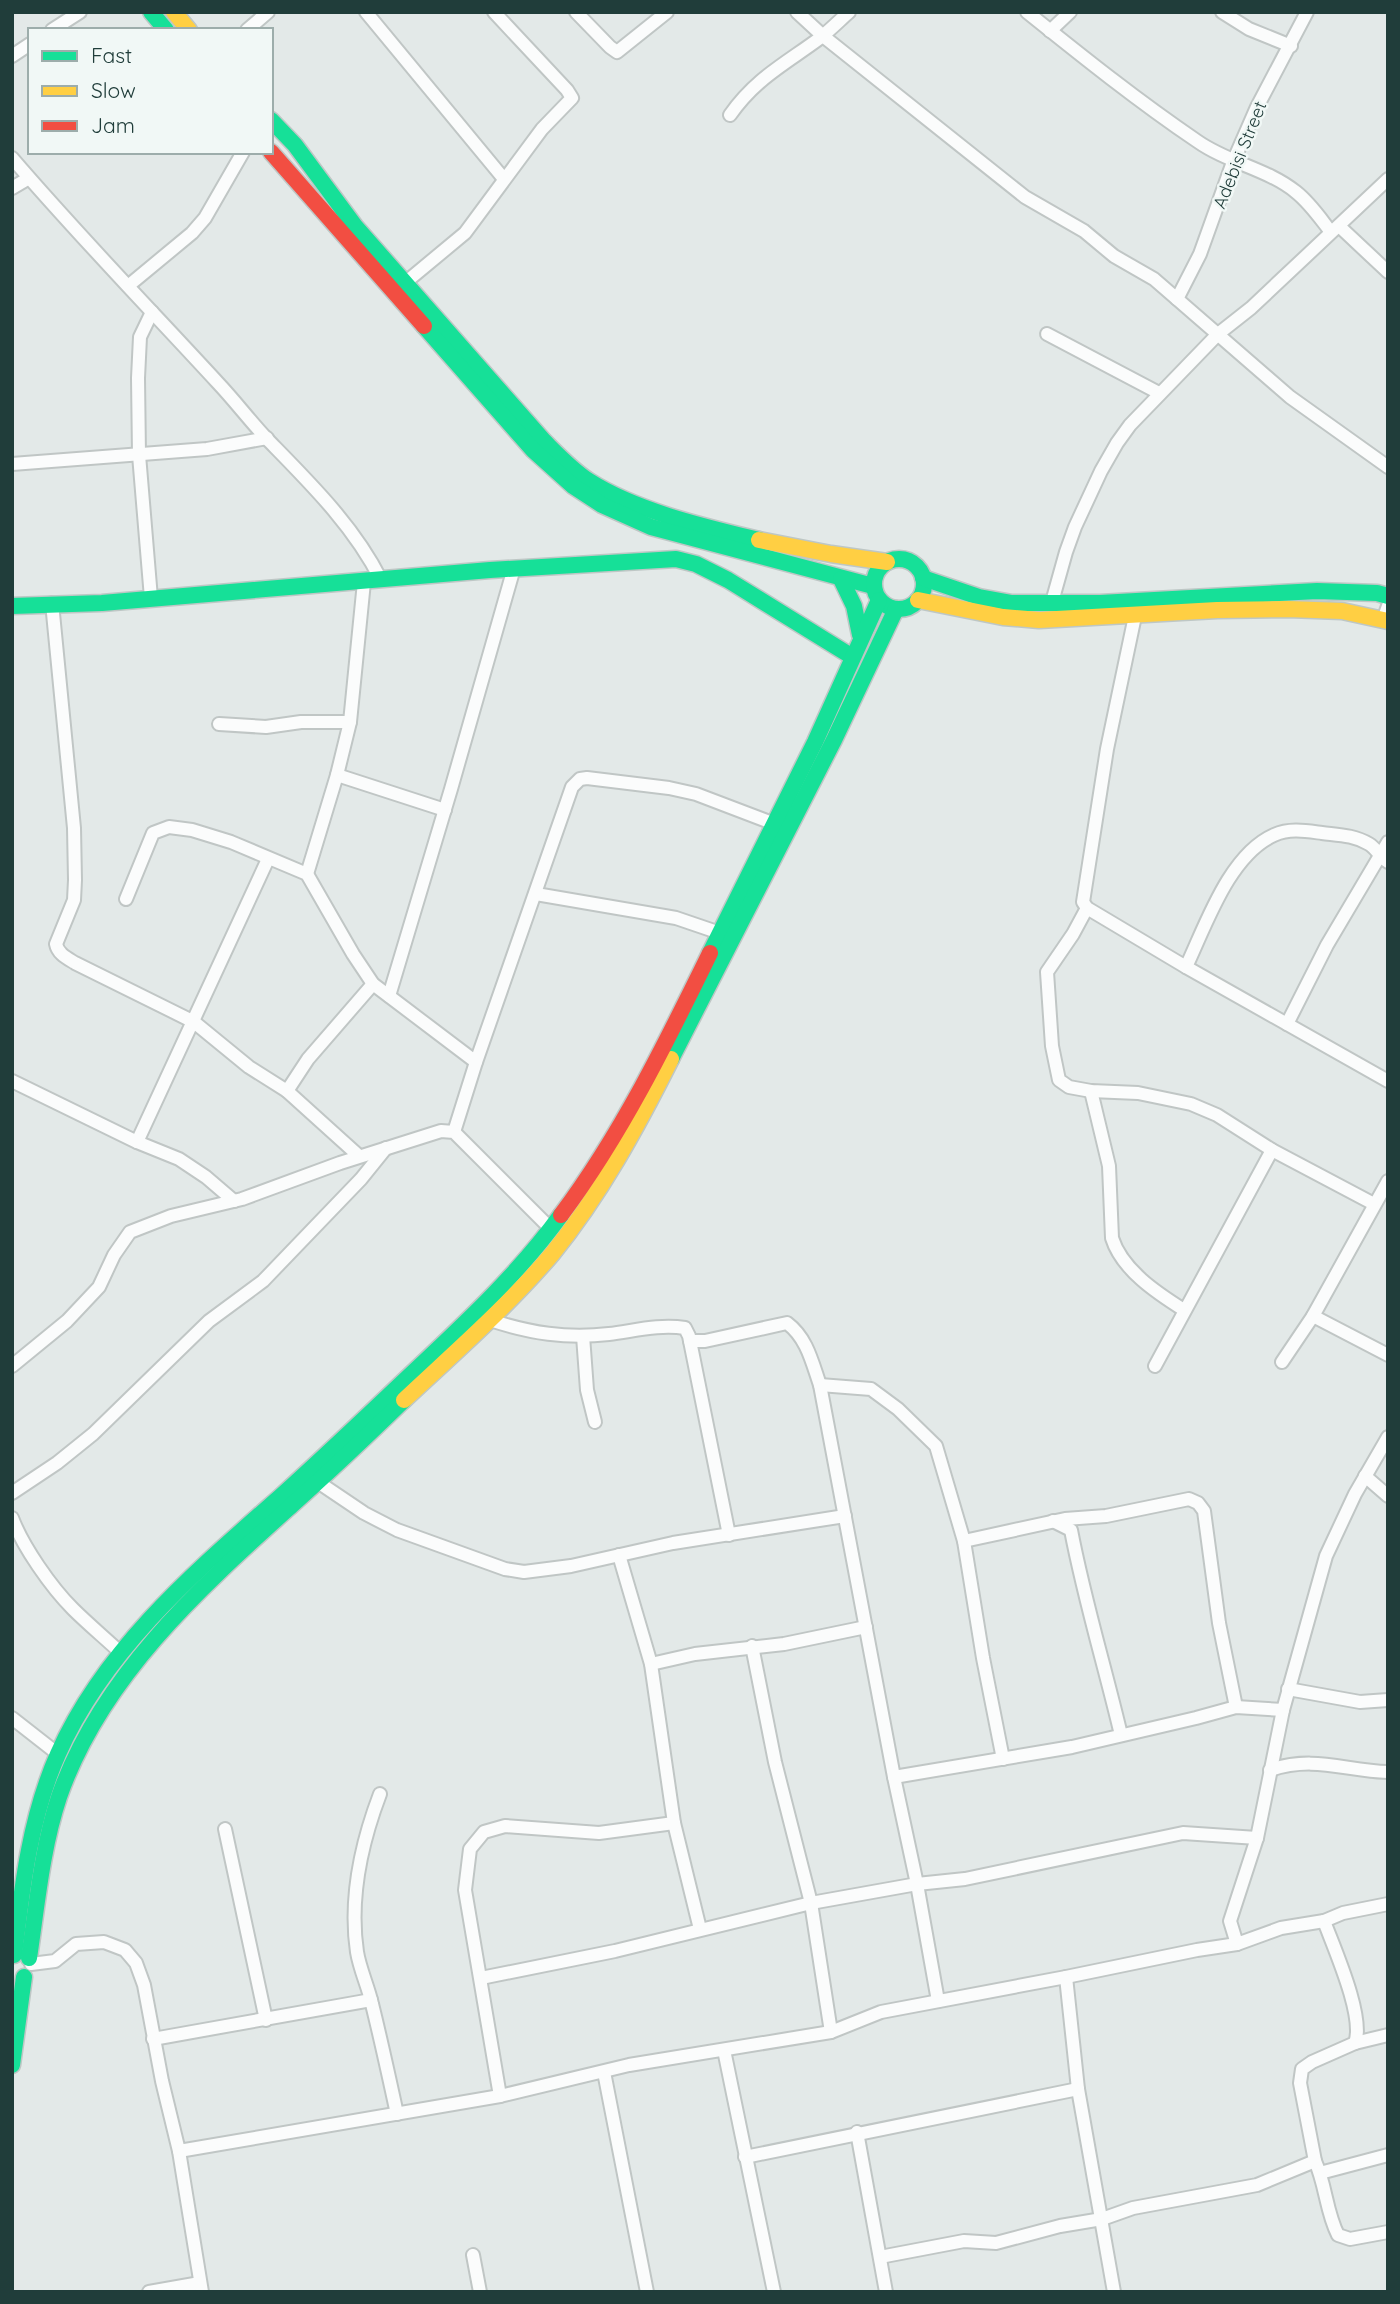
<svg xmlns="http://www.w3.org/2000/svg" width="1400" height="2304" font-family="Quicksand,sans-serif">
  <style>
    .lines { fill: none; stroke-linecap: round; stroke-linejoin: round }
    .street-casing { stroke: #c0c6c5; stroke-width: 16 }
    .fast-casing { stroke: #bec7c5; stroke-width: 19 }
    .slow-casing { stroke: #bec7c5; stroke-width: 19 }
    .jam-casing { stroke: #bec7c5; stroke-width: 19 }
    .street { stroke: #fbfcfc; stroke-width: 12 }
    .fast { stroke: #16e098; stroke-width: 16 }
    .slow { stroke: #ffcf43; stroke-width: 16 }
    .jam { stroke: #f24e42; stroke-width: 16 }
    .labels { text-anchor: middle; stroke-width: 5; stroke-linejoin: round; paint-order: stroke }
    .street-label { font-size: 18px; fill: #203d3a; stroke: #f1f8f6 }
  </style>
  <rect width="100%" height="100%" fill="#e3e9e8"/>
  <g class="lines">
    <defs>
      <g id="street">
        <path d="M366,12L504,179"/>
        <path d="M576,12L610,47L617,52L667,12"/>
        <path d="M797,12L823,36L1025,197L1084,231L1114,256L1154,279L1290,397L1388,467"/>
        <path d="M1027,12C1083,57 1138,101 1197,141C1228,163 1268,169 1296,192C1310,203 1320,218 1331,232"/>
        <path d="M1222,12L1249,29L1291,46"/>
        <path d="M52,30L80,12"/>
        <path d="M247,30L268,12"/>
        <path d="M1050,31L1070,12"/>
        <path d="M12,56L30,44"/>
        <path d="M730,115C756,78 785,64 820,38C830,30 839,21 849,12"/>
        <path d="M12,158C78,235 149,308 218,383C235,401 250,421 267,439C309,482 354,526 381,580"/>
        <path d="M12,188L29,178"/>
        <path d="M1339,226L1388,272"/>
        <path d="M406,282L465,233L542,129L572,98L567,90L494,12"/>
        <path d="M128,286L192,233L205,218L243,152"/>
        <path d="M1177,299L1200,254L1233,162L1257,107L1307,12"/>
        <path d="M1047,334L1159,393"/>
        <path d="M12,464L207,449L267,438"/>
        <path d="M151,598L139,455L138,378L140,337L152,312"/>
        <path d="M1052,602L1066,552L1075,527L1101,471L1117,443L1130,425L1218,334L1251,308L1388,179"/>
        <path d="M52,603L74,828L75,880L74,900L56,944C58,954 67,958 75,963L194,1022L249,1067L287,1091L308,1059L373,984"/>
        <path d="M1135,616L1107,749L1083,902L1087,908L1186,967L1388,1081"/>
        <path d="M1383,620L1388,606"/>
        <path d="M219,724L266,727L301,722H350"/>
        <path d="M337,775L445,810"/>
        <path d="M307,874L337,775L350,722L364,582"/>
        <path d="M536,894L676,918L720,933"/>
        <path d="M126,899L153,833L169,827L192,830L231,842L307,874L353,954L373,984L476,1062"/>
        <path d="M1087,908L1073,934L1047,972L1052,1046L1059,1080L1069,1087L1091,1091L1138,1093L1191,1104L1217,1115L1272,1150L1374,1204"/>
        <path d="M1186,967C1206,925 1229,855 1274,835C1290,828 1306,831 1322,833C1338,835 1354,835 1369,844C1376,848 1380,857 1388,862"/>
        <path d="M389,996L451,789L514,568"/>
        <path d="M1287,1024L1327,945L1388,842"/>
        <path d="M12,1081L137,1142L179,1159L206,1177L234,1201"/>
        <path d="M287,1091L359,1156"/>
        <path d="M1091,1091L1109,1166L1112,1238C1122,1270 1157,1293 1184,1310"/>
        <path d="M454,1132L476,1062L572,787L580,779L587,778L669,788L696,794L775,824"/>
        <path d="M137,1142L268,859"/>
        <path d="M1313,1316L1388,1355"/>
        <path d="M490,1320C530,1333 566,1339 609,1334C634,1331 659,1324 685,1328L689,1336L729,1535"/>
        <path d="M583,1336L587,1390L595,1422"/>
        <path d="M690,1341H705L787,1323C807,1338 812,1362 820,1385L894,1777L917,1884L938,2001"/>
        <path d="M1282,1362L1313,1316L1388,1181"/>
        <path d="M12,1366L67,1321L99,1287L114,1255L130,1232L171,1216L242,1199L340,1163L441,1131L454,1132L551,1229"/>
        <path d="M1155,1366L1272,1150"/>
        <path d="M820,1385L871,1389L898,1409L936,1446L964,1541L983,1658L1003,1759"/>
        <path d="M1365,1476L1388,1496"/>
        <path d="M318,1482L364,1513L397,1530L505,1569L524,1572L571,1566L673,1543L845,1516"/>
        <path d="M12,1493L57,1463L93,1434L209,1321L263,1281L361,1179L386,1148"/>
        <path d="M12,1518C23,1547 51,1587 73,1609C88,1624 105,1638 121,1653"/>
        <path d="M1053,1521L1071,1530C1084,1599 1105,1667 1121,1735"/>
        <path d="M964,1541L1065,1519L1106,1516L1189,1499L1198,1503L1204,1511L1219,1623L1236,1707"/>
        <path d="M619,1555L651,1664L674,1823L700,1929"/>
        <path d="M752,1646L775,1762L811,1903L831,2032"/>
        <path d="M651,1664L695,1654L784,1644L866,1627"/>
        <path d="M1288,1689L1360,1702L1388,1700"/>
        <path d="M12,1718L58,1754"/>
        <path d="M1270,1770C1315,1755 1345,1771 1388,1772"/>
        <path d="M894,1777L1072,1747L1196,1718L1236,1707L1283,1710"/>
        <path d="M380,1794C361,1844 349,1898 357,1952C360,1970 368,1986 372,2004C381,2040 389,2077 397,2114"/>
        <path d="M225,1829L266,2020"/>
        <path d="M1237,1944L1230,1921L1257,1838L1283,1710L1326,1556L1355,1494L1388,1437"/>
        <path d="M31,1964L55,1961L76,1944L104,1942L125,1950L136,1963L144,1985L162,2081L179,2151L202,2292"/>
        <path d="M1066,1977L1078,2089L1114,2292"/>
        <path d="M481,1978L615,1951L811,1903L917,1884L965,1879L1183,1833L1257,1838"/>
        <path d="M153,2039L371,2000"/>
        <path d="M1355,2043L1388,2035"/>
        <path d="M724,2050L774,2292"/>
        <path d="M604,2072L647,2292"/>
        <path d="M500,2096L465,1890L470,1849L484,1832L505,1826L599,1833L674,1823"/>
        <path d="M857,2132L886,2292"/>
        <path d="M179,2151L500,2096L629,2065L831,2032L881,2012L1066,1977L1197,1950L1237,1944L1281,1928L1324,1921L1343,1913L1388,1904"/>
        <path d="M745,2157L1078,2089"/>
        <path d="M1315,2161C1326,2185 1326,2212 1338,2235L1350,2239L1388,2232"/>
        <path d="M1320,2173L1388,2155"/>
        <path d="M473,2255L480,2292"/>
        <path d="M880,2257L964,2241L996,2243L1060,2226L1102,2219L1133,2208L1257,2185L1315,2161L1300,2083L1302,2069L1312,2062L1355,2043C1365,2017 1334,1948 1324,1921"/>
        <path d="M149,2292L200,2283"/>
      </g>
      <g id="fast">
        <path d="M151,12L166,30"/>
        <path d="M271,120L295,145L355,226L544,441C558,455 572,470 589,481C636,511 705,527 759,540"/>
        <path d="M424,326L533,450L573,486L602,505L651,527L873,586"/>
        <circle cx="899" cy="584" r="25"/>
        <path d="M923,578L979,597L1012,603H1100L1317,591L1377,593L1388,596"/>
        <path d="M841,579L854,606L860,635"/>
        <path d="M12,606L102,603L490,570L676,559L696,564L728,580L851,656"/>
        <path d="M710,953L815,742L879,600"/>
        <path d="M671,1059L834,740L896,609"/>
        <path d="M14,1955C22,1887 30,1817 58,1754C105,1648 196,1571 281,1496C323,1458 364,1419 405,1380C460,1328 516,1277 561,1215"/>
        <path d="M29,1958C37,1904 42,1848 59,1797C101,1676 200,1588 292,1505C330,1471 367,1436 404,1400"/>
        <path d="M12,2065L24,1977"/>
      </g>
      <g id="slow">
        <path d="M174,12L189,30"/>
        <path d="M759,540L831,554L887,562"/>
        <path d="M918,600L1003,617L1039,620L1217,610L1288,609L1342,611L1388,621"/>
        <path d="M404,1400C454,1353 507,1307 552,1254C600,1195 637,1127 671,1059"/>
      </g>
      <g id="jam">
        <path d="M271,152L424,326"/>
        <path d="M561,1215C621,1135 666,1043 710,953"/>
      </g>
    </defs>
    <!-- street casing -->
    <use href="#street" class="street-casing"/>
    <!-- fast casing -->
    <use href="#fast" class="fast-casing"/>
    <!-- slow casing -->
    <use href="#slow" class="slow-casing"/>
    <!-- jam casing -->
    <use href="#jam" class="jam-casing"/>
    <!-- street -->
    <use href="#street" class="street"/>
    <!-- fast -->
    <use href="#fast" class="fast"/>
    <!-- slow -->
    <use href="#slow" class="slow"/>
    <!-- jam -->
    <use href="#jam" class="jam"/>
  </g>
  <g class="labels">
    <!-- street labels -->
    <g class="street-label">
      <text transform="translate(1240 155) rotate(-68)" y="6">Adebisi Street</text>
    </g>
  </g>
  <!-- border -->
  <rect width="1400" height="2304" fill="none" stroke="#203d3a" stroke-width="28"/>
  <!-- legend -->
  <rect x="28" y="28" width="245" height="126" fill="#f1f8f6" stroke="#9dadab" stroke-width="2"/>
  <rect x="42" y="51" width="35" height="10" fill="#16e098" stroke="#9dadab" stroke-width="2"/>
  <text x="91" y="63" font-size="21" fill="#203d3a">Fast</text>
  <rect x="42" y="86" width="35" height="10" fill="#ffcf43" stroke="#9dadab" stroke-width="2"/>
  <text x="91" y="98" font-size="21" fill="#203d3a">Slow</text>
  <rect x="42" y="121" width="35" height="10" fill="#f24e42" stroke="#9dadab" stroke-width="2"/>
  <text x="91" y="133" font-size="21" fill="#203d3a">Jam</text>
</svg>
